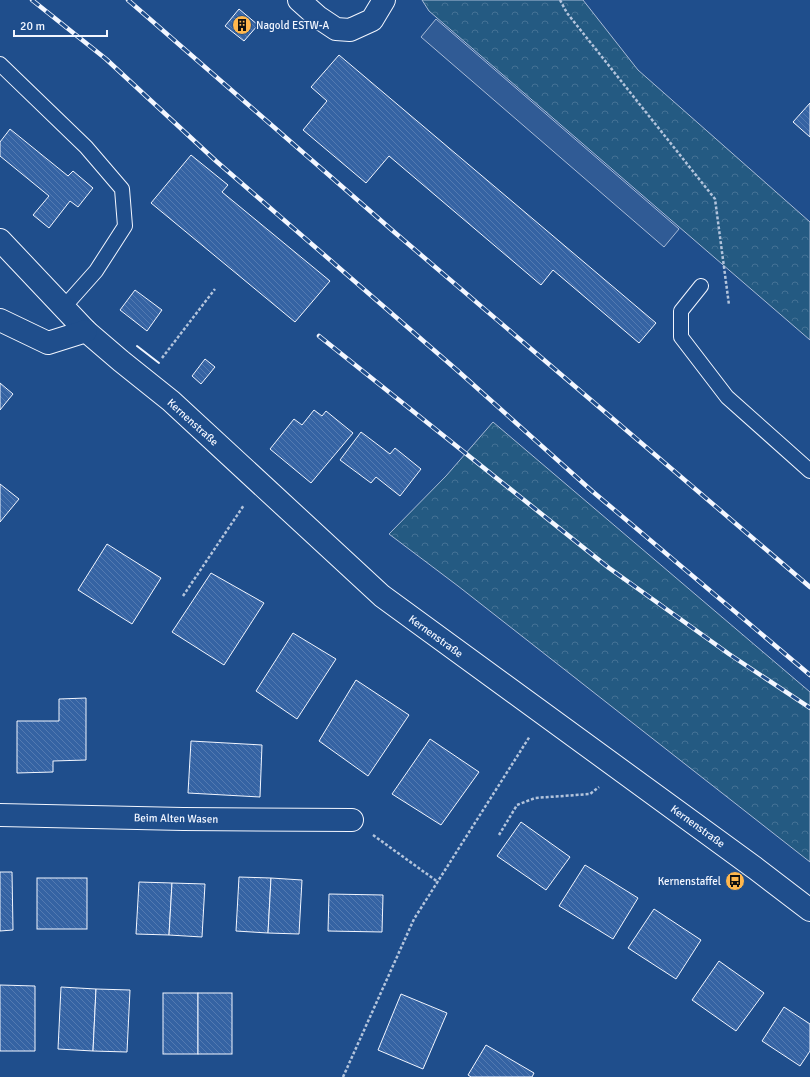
<svg xmlns="http://www.w3.org/2000/svg" width="810" height="1077" font-family="Signika,sans-serif">
  <style>
    .forest { fill: url(#forest-crowns); stroke: #a8bbd7 }
    .parking { fill: #305b95; stroke: #a8bbd7 }
    .building { fill: url(#building-back-hatch); stroke: #f2f6ff }
    .lines { fill: none; stroke-linecap: round; stroke-linejoin: round }
    .service-casing { stroke: #f2f6ff; stroke-width: 16 }
    .minor-casing { stroke: #f2f6ff; stroke-width: 24 }
    .path { stroke: #b3c4dc; stroke-width: 2.5; stroke-dasharray: 3 2; stroke-linecap: butt }
    .service { stroke: #1f4e8c; stroke-width: 14 }
    .minor { stroke: #1f4e8c; stroke-width: 22 }
    .rail-casing { stroke: #f2f6ff; stroke-width: 4.5 }
    .rail { stroke: #1f4e8c; stroke-width: 3; stroke-dasharray: 9; stroke-linecap: butt }
    .wall { stroke: #f2f6ff; stroke-width: 2 }
    .labels { text-anchor: middle; stroke-width: 3; stroke-linejoin: round; paint-order: stroke }
    .poi-label { font-size: 11px; fill: #f2f6ff; stroke: #1f4e8c; text-anchor: start }
    .street-label { font-size: 11px; fill: #f2f6ff; stroke: #1f4e8c }
  </style>
  <defs>
    <pattern id="forest-crowns" width="20" height="18" patternUnits="userSpaceOnUse"><rect width="20" height="18" fill="#245a82"/><path d="M2 6a3 3 0 1 1 6 0M12 15a3 3 0 1 1 6 0" fill="none" stroke="#447295"/></pattern>
    <pattern id="building-back-hatch" width="6" height="6" patternUnits="userSpaceOnUse"><rect width="6" height="6" fill="#3563a3"/><path d="M-1 5l2 2M0 0l6 6M5-1l2 2" fill="none" stroke="#537ab1"/></pattern>
  </defs>
  <rect width="100%" height="100%" fill="#1f4e8c"/>
  <!-- forest -->
  <g class="forest">
    <path d="M422,0H583L638,70L810,222V340L429,11Z"/>
    <path d="M493,422L810,692V862L458,586L389,534L446,476Z"/>
  </g>
  <!-- parking -->
  <path class="parking" d="M436,19L679,229L664,247L421,37Z"/>
  <!-- building -->
  <g class="building">
    <path d="M239,9L258,25L244,41L225,26Z"/>
    <path d="M339,55L656,323L639,343L553,270L541,285L389,156L366,183L303,130L327,101L311,87Z"/>
    <path d="M810,103V137L793,122Z"/>
    <path d="M10,129L68,176L73,171L93,188L78,207L70,201L49,228L33,215L49,196L0,156V142Z"/>
    <path d="M191,155L228,185L222,192L330,281L295,322L151,203Z"/>
    <path d="M135,290L162,310L147,331L120,310Z"/>
    <path d="M205,359L215,367L201,384L192,376Z"/>
    <path d="M0,383L13,394L0,410Z"/>
    <path d="M314,410L322,416L326,411L353,433L311,483L270,449L294,419L302,425Z"/>
    <path d="M361,432L390,454L395,448L421,469L400,496L376,477L371,483L340,460Z"/>
    <path d="M0,484L19,499L0,522Z"/>
    <path d="M107,544L161,578L132,624L78,590Z"/>
    <path d="M211,573L264,603L224,665L172,632Z"/>
    <path d="M293,633L336,659L297,719L256,691Z"/>
    <path d="M356,680L409,715L368,776L319,741Z"/>
    <path d="M86,698V760L53,761V772L17,773V721H59V699Z"/>
    <path d="M430,739L479,772L441,825L392,794Z"/>
    <path d="M191,741L262,745L260,797L188,793Z"/>
    <path d="M521,822L570,857L546,890L497,856Z"/>
    <path d="M585,865L638,898L613,939L559,906Z"/>
    <path d="M0,872H12L13,930L0,931Z"/>
    <path d="M239,877L271,878L268,933L236,931Z"/>
    <rect x="37" y="878" width="50" height="51"/>
    <path d="M271,878L302,880L299,934L268,933Z"/>
    <path d="M139,882L172,883L169,935L136,934Z"/>
    <path d="M172,883L205,884L202,937L169,935Z"/>
    <path d="M329,894L383,895L382,932L328,931Z"/>
    <path d="M654,909L701,940L676,979L628,948Z"/>
    <path d="M719,961L764,993L736,1031L692,1000Z"/>
    <path d="M0,985L35,986V1051H0Z"/>
    <path d="M61,987L96,989L93,1051L58,1049Z"/>
    <path d="M96,989L130,990L127,1052L93,1051Z"/>
    <rect x="163" y="993" width="35" height="61"/>
    <rect x="198" y="993" width="34" height="61"/>
    <path d="M401,994L447,1013L423,1069L378,1050Z"/>
    <path d="M784,1007L810,1024V1051L800,1066L762,1041Z"/>
    <path d="M486,1045L534,1073L532,1077H471L468,1075Z"/>
  </g>
  <g class="lines">
    <defs>
      <g id="service">
        <path d="M0,64L86,147L122,189L125,226L96,271L64,307"/>
        <path d="M701,286L681,311V337L727,397L810,471"/>
      </g>
      <g id="minor">
        <path d="M299,0L318,17L336,29L350,30L372,20L384,0"/>
        <path d="M0,240L86,331L121,361L171,401L382,596L755,868L810,910"/>
        <path d="M0,320L48,343L86,331"/>
        <path d="M0,815L183,819L352,820"/>
      </g>
    </defs>
    <!-- service casing -->
    <use href="#service" class="service-casing"/>
    <!-- minor casing -->
    <use href="#minor" class="minor-casing"/>
    <!-- path -->
    <g class="path">
      <path d="M560,0L567,13L715,199L729,305"/>
      <path d="M162,358L215,289"/>
      <path d="M183,596L244,505"/>
      <path d="M373,835L438,882"/>
      <path d="M499,835L517,805L535,798L590,794L599,787"/>
      <path d="M343,1077L414,919L530,736"/>
    </g>
    <!-- service -->
    <use href="#service" class="service"/>
    <!-- minor -->
    <use href="#minor" class="minor"/>
    <defs>
      <g id="rail">
        <path d="M32,0L106,59L216,161L458,371L592,491L810,675"/>
        <path d="M128,0L393,231L810,587"/>
        <path d="M319,336L609,568L729,654L810,708"/>
      </g>
    </defs>
    <!-- rail casing -->
    <use href="#rail" class="rail-casing"/>
    <!-- rail -->
    <use href="#rail" class="rail"/>
    <!-- wall -->
    <path class="wall" d="M137,346L159,363"/>
  </g>
  <!-- icons -->
  <defs>
    <symbol id="building-disc" viewBox="-11 -11 22 22"><circle r="9.5" fill="#ffb74d" stroke="#1f4e8c"/><path d="M-4-6H4V6H1V3H-1V6H-4ZM-2.5-4.3h1.7v1.8h-1.7ZM.8-4.3h1.7v1.8H.8ZM-2.5-1h1.7V.8h-1.7ZM.8-1h1.7V.8H.8Z" fill="#111"/></symbol>
    <symbol id="bus-disc" viewBox="-11 -11 22 22"><circle r="9.5" fill="#ffb74d" stroke="#1f4e8c"/><path d="M-5-6H5V4H4V6H2V4H-2V6H-4V4H-5ZM-3.5-4V0h7V-4ZM-3.5 1.2v1.5H-2V1.2ZM2 1.2v1.5H3.5V1.2Z" fill="#111"/></symbol>
  </defs>
  <g fill-rule="evenodd">
    <use href="#building-disc" x="231" y="14" width="22" height="22"/>
    <use href="#bus-disc" x="724" y="870" width="22" height="22"/>
  </g>
  <g class="labels">
    <!-- poi labels -->
    <g class="poi-label">
      <text x="256" y="29">Nagold ESTW-A</text>
      <text x="721" y="885" text-anchor="end">Kernenstaffel</text>
    </g>
    <!-- street labels -->
    <g class="street-label">
      <text transform="translate(193 422) rotate(42)" y="4">Kernenstraße</text>
      <text transform="translate(436 636) rotate(36)" y="4">Kernenstraße</text>
      <text transform="translate(176 818) rotate(1)" y="4">Beim Alten Wasen</text>
      <text transform="translate(698 826) rotate(36)" y="4">Kernenstraße</text>
    </g>
  </g>
  <!-- scale -->
  <path d="M14 30v6h93v-6" fill="none" stroke="#f2f6ff" stroke-width="2"/>
  <text x="20" y="30" font-size="12" fill="#f2f6ff" stroke="#1f4e8c" stroke-width="3" paint-order="stroke">20 m</text>
</svg>
